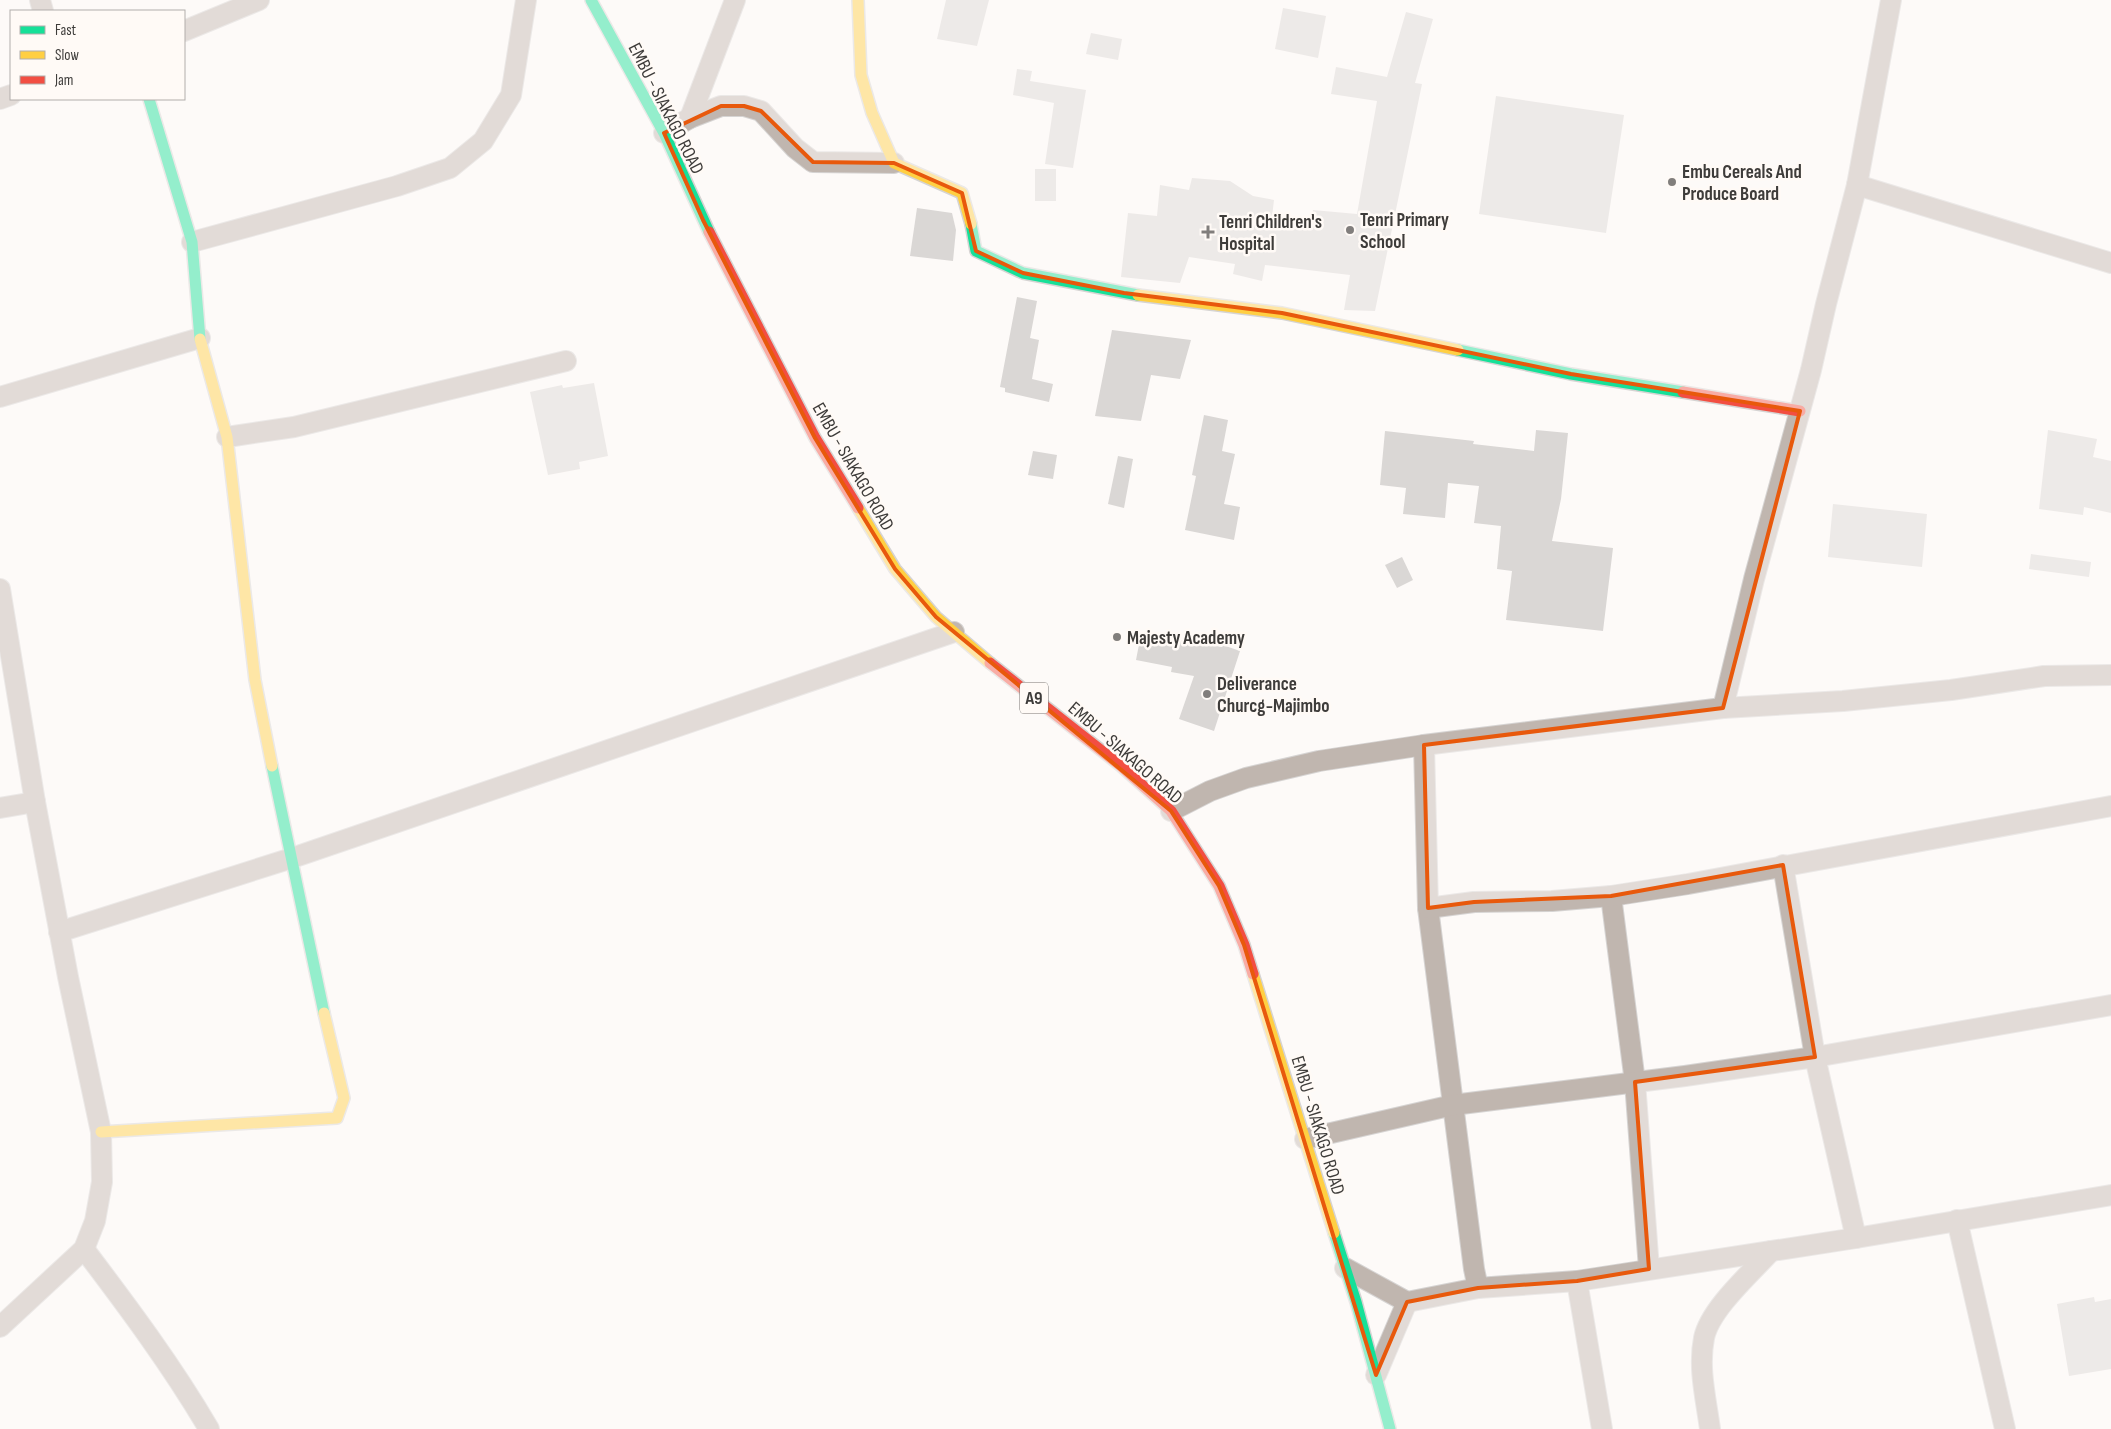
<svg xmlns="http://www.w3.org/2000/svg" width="2111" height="1429" font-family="'Sofia Sans Condensed',sans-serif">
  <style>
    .building { fill: #dad7d5 }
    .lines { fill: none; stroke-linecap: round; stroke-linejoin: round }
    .street-casing { stroke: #d6d4d3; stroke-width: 22 }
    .fast-casing { stroke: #d6d4d3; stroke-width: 14 }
    .slow-casing { stroke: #d6d4d3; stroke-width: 14 }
    .jam-casing { stroke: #d6d4d3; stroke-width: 14 }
    .street { stroke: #c0b6af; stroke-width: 20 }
    .fast { stroke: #16e098; stroke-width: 11 }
    .slow { stroke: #ffcf43; stroke-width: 11 }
    .jam { stroke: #f24e42; stroke-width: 11 }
    .marked { fill: none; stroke: #e8590c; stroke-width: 4; stroke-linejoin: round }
    .poi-dot { fill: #817e7c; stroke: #fffaf6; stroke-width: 2 }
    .labels { text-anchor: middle; stroke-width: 5; stroke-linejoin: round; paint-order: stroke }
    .shield { fill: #fffaf6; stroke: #787572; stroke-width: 1 }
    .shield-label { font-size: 18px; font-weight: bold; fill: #3e3c3a }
    .street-label { font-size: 19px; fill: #3e3c3a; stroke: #fffaf6 }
    .poi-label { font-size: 19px; font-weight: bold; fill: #3e3c3a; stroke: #fffaf6; text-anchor: start }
  </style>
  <rect width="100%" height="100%" fill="#fdfaf8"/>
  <!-- building -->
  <g class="building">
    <path d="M946,0H989L977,46L937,39Z"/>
    <path d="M1283,8L1326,16L1318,58L1275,49Z"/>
    <path d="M1406,12L1433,19L1415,83L1422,84L1375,311L1344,310L1350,275L1265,265L1262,281L1233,274L1235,264L1189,257L1180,283L1121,277L1128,213L1157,216L1160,185L1189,190L1192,178L1230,181L1253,196L1274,200L1272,217L1311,226L1313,210L1357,214L1377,101L1331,94L1336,67L1387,77Z"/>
    <path d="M1091,33L1122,39L1118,60L1086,54Z"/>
    <path d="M1017,69L1032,71L1030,81L1086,90L1073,168L1045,164L1054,103L1013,95Z"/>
    <path d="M1496,96L1624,115L1606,233L1479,214Z"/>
    <rect x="1035" y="169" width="21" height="32"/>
    <path d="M917,208L952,213L956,230L953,261L910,256Z"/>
    <path d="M1017,297L1037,301L1030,338L1039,340L1032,379L1053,384L1049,402L1005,392V388L1000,387Z"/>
    <path d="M1112,330L1191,340L1180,379L1151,375L1141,421L1095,416Z"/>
    <path d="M594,383L608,456L579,462L580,469L548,475L530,392L562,385L563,388Z"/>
    <path d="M1204,415L1228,420L1222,451L1235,454L1224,504L1240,507L1234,540L1185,530L1196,476L1192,475Z"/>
    <path d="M1536,430L1568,433L1561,499L1552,541L1613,548L1603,631L1506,620L1512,571L1497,569L1501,526L1474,523L1479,486L1448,483L1445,518L1403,514L1406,488L1380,485L1385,431L1474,441L1473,444L1534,451Z"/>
    <path d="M2048,430L2097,439L2093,457L2111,461V513L2084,507L2083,515L2039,509Z"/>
    <path d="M1033,451L1057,455L1053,479L1028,475Z"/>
    <path d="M1118,456L1133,459L1124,508L1108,504Z"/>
    <path d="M1833,504L1927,514L1922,567L1828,557Z"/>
    <path d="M2031,554L2091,562L2089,577L2029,569Z"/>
    <path d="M1402,557L1413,580L1397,588L1385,565Z"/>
    <path d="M1141,634L1222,647L1223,645L1240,651L1214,731L1179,719L1194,676L1171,672L1172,667L1136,660Z"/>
    <path d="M2094,1297L2095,1302L2111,1299V1369L2069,1376L2057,1304Z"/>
  </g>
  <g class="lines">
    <defs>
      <g id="street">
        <path d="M40,0L43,11"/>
        <path d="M184,31L259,0"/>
        <path d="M0,99L11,95"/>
        <path d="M690,118L735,0"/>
        <path d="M664,133L690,118L721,106H744L761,111L795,148L813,162L894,163"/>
        <path d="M1857,185L2111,263"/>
        <path d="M192,242L397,186L450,168L483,141L511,95L526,0"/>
        <path d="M0,397L200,338"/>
        <path d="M227,437L294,427L566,361"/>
        <path d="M0,589L35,802L68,977L101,1132L102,1182L95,1221L84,1249L0,1327"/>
        <path d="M1723,708L1754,579L1811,370L1826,304L1857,185L1891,0"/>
        <path d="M1424,745L1428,908L1474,1269L1478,1288L1577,1281"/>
        <path d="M0,808L35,802"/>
        <path d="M1171,811L1210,791L1246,778L1319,761L1424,745L1723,708L1843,701L1951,690L2044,676L2111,675"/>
        <path d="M1611,896L1635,1082L1649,1269"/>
        <path d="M1428,908L1474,902L1552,901L1611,896L1688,884L2111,806"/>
        <path d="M59,932L292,858L954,632"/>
        <path d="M1305,1139L1453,1105L1685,1076L1815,1057L2111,1005"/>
        <path d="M1957,1220L2005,1429"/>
        <path d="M1856,1238L2111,1195"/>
        <path d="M84,1249C128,1307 172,1366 209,1429"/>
        <path d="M1345,1268L1407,1302L1478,1288"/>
        <path d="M1376,1375L1407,1302"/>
        <path d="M1602,1429L1577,1281L1856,1238L1815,1057L1783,865"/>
        <path d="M1710,1429C1706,1399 1698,1368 1704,1338C1710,1309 1751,1273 1771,1251"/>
      </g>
      <g id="fast">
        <path d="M591,0L664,133L709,232"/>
        <path d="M149,99L192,242L200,339"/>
        <path d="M971,224L976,251L1023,273L1138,295"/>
        <path d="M1458,350L1571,374L1683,392"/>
        <path d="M272,766L324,1013"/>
        <path d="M1334,1233L1356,1302L1390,1429"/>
      </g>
      <g id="slow">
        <path d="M858,0L861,75L872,113L894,163L962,193L971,224"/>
        <path d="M1138,295L1282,313L1458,350"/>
        <path d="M200,339L227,437L255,680L272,766"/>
        <path d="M858,508L895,569L936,617L990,663"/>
        <path d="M1253,974L1334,1233"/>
        <path d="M101,1132L337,1118L344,1098L324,1013"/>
      </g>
      <g id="jam">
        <path d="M709,232L815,438L858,508"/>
        <path d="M1683,392L1800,411"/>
        <path d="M990,663L1121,766L1171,811L1219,886L1244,945L1253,974"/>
      </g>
    </defs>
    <!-- street casing -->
    <use href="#street" class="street-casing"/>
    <!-- fast casing -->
    <use href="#fast" class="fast-casing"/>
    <!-- slow casing -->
    <use href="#slow" class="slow-casing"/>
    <!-- jam casing -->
    <use href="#jam" class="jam-casing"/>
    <!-- street -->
    <use href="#street" class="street"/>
    <!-- fast -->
    <use href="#fast" class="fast"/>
    <!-- slow -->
    <use href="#slow" class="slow"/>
    <!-- jam -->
    <use href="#jam" class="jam"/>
  </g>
  <!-- marked area -->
  <path d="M0 0H2111V1429H0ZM721,106H744L761,111L813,162L894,163L962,193L976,251L1023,273L1124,293L1282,313L1571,374L1800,411L1723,708L1424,745L1428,908L1474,902L1611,896L1783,865L1815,1057L1635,1082L1649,1269L1577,1281L1478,1288L1407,1302L1376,1375L1244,945L1219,886L1171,811L936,617L895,569L815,438L703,220L664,133Z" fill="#fdfaf8" fill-opacity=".55" fill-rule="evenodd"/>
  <path class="marked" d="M721,106H744L761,111L813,162L894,163L962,193L976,251L1023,273L1124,293L1282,313L1571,374L1800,411L1723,708L1424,745L1428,908L1474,902L1611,896L1783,865L1815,1057L1635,1082L1649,1269L1577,1281L1478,1288L1407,1302L1376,1375L1244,945L1219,886L1171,811L936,617L895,569L815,438L703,220L664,133Z"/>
  <!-- markers -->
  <g class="poi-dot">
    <circle cx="1672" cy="182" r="5"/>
    <circle cx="1350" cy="230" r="5"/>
    <path d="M1205.5 224.5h5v5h5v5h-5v5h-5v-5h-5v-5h5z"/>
    <circle cx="1117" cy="637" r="5"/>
    <circle cx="1207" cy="694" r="5"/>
  </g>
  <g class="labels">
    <!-- shield labels -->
    <rect class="shield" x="1020" y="682.5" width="28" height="31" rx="4"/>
    <g class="shield-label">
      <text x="1034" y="704">A9</text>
    </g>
    <!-- street labels -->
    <g class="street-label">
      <text transform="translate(667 108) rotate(63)" y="7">EMBU - SIAKAGO ROAD</text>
      <text transform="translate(854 466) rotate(60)" y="7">EMBU - SIAKAGO ROAD</text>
      <text transform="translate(1126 752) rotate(41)" y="7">EMBU - SIAKAGO ROAD</text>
      <text transform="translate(1319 1125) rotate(73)" y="7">EMBU - SIAKAGO ROAD</text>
    </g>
    <!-- poi labels -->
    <g class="poi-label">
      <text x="1682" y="178">Embu Cereals And<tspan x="1682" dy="22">Produce Board</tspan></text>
      <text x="1360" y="226">Tenri Primary<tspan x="1360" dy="22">School</tspan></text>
      <text x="1219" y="228">Tenri Children's<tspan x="1219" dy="22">Hospital</tspan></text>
      <text x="1127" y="644">Majesty Academy</text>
      <text x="1217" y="690">Deliverance<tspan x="1217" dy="22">Churcg-Majimbo</tspan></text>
    </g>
  </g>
  <!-- legend -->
  <rect x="10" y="10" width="175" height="90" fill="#fffaf6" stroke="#b2aeab"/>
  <rect x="20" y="26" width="25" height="8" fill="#16e098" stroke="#b2aeab"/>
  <text x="55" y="35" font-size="15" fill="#3e3c3a">Fast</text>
  <rect x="20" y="51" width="25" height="8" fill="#ffcf43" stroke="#b2aeab"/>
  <text x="55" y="60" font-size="15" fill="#3e3c3a">Slow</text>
  <rect x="20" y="76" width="25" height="8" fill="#f24e42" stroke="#b2aeab"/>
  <text x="55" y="85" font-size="15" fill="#3e3c3a">Jam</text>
</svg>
